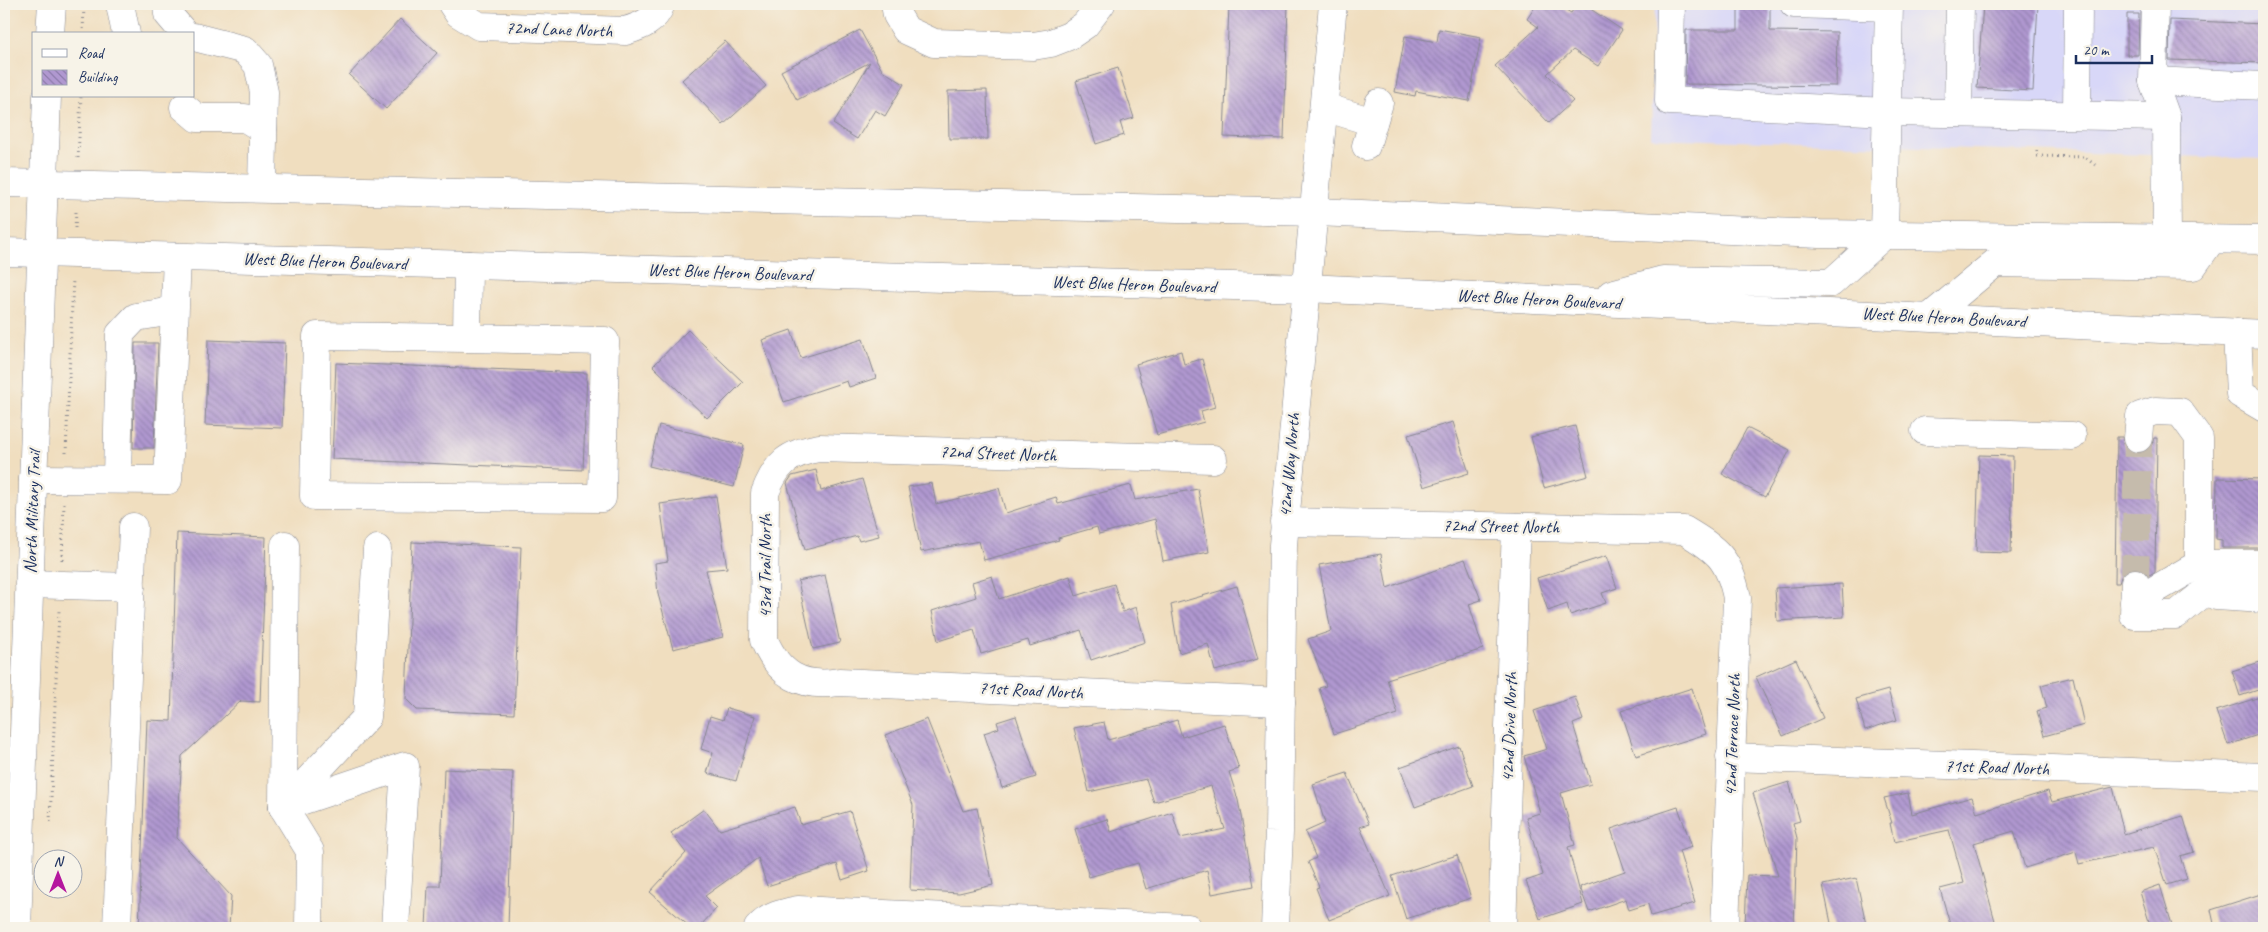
<svg xmlns="http://www.w3.org/2000/svg" width="2268" height="932" font-family="Caveat,sans-serif">
  <style>
    .built { fill: #d8d7f8 }
    .building { fill: url(#building-back-hatch) }
    .lines { fill: none; stroke-linecap: round; stroke-linejoin: round }
    .minor-tunnel { stroke: #c5bbac; stroke-width: 28; stroke-dasharray: 28 14; stroke-linecap: butt }
    .minor-casing { stroke: #86868e; stroke-width: 29 }
    .major-casing { stroke: #86868e; stroke-width: 29 }
    .highway-casing { stroke: #86868e; stroke-width: 29 }
    .path { stroke: #86868e; stroke-width: 3; stroke-dasharray: 1 4; stroke-linecap: butt }
    .minor { stroke: #fff; stroke-width: 28 }
    .major { stroke: #fff; stroke-width: 28 }
    .highway { stroke: #fff; stroke-width: 28 }
    .labels { text-anchor: middle; stroke-width: 5; stroke-linejoin: round; paint-order: stroke }
    .street-label { font-size: 18px; fill: #1b2f5e; stroke: #f7f3e8 }
  </style>
  <defs>
    <pattern id="building-back-hatch" width="6" height="6" patternUnits="userSpaceOnUse" patternTransform="scale(1.25)"><rect width="6" height="6" fill="#b098d0"/><path d="M-1 5l2 2M0 0l6 6M5-1l2 2" fill="none" stroke="#8e7cac"/></pattern>
  </defs>
  <rect width="100%" height="100%" fill="#f7f3e8"/>
  <filter id="ink" filterUnits="userSpaceOnUse"><feTurbulence type="fractalNoise" baseFrequency=".02" numOctaves="2"/><feDisplacementMap in="SourceGraphic" scale="10" xChannelSelector="R" yChannelSelector="G"/><feConvolveMatrix kernelMatrix="1 2 1 2 8 2 1 2 1" color-interpolation-filters="sRGB"/></filter>
  <filter id="wash" filterUnits="userSpaceOnUse"><feTurbulence type="fractalNoise" baseFrequency=".0096" numOctaves="4" result="noise"/><feDisplacementMap in="SourceGraphic" scale="20" xChannelSelector="R" yChannelSelector="G"/><feGaussianBlur stdDeviation="1.12" result="paint"/><feColorMatrix in="noise" values="0 0 0 0 0 0 0 0 0 0 0 0 0 0 0 0 0 1.4 0 .05"/><feComposite in="paint" operator="in"/></filter>
  <g filter="url(#wash)">
    <rect width="100%" height="100%" fill="#f0debf"/>
    <!-- built -->
    <path class="built" d="M1655,4H2264V159L1651,138Z"/>
    <g id="blocks">
      <!-- building -->
      <g class="building">
        <path d="M1229,4H1288L1284,139L1224,137Z"/>
        <path d="M1537,4H1556L1571,13L1577,4H1583L1622,30L1598,66L1573,50L1547,74L1573,101L1549,123L1495,66L1538,27L1527,19Z"/>
        <path d="M1738,4H1770V31L1837,32L1836,86L1685,84L1686,30H1738Z"/>
        <path d="M1983,4H2038L2033,91L1977,88Z"/>
        <path d="M2127,14H2139L2138,55H2127Z"/>
        <path d="M400,19L437,53L386,109L349,75Z"/>
        <path d="M2170,20L2264,24V63L2169,60Z"/>
        <path d="M1439,29L1481,37L1469,101L1416,91L1415,96L1395,92L1405,36L1437,42Z"/>
        <path d="M860,30L882,70L904,84L885,116L875,110L857,139L833,124L870,62L797,100L781,71Z"/>
        <path d="M725,41L766,86L723,125L682,80Z"/>
        <path d="M1118,68L1134,118L1120,122L1124,135L1096,144L1076,81Z"/>
        <path d="M987,90L988,139H949L948,91Z"/>
        <path d="M688,330L743,382L707,418L653,366Z"/>
        <path d="M791,330L801,358L863,339L876,378L849,387L847,381L784,402L762,340Z"/>
        <path d="M208,340L285,343L282,428L205,425Z"/>
        <path d="M135,343H158L154,448H133Z"/>
        <path d="M1181,351L1184,364L1202,359L1215,407L1201,411L1204,422L1157,435L1136,364Z"/>
        <path d="M336,363L587,373L583,470L332,459Z"/>
        <path d="M1453,422L1469,473L1424,487L1408,435Z"/>
        <path d="M659,425L744,445L734,487L649,466Z"/>
        <path d="M1575,426L1588,476L1544,488L1531,437Z"/>
        <path d="M1747,428L1790,450L1765,497L1722,474Z"/>
        <path d="M2117,437H2123L2124,445L2129,450L2137,454L2145,452L2151,447L2154,438H2157L2155,572L2149,575L2143,570L2136,567L2128,569L2122,574L2119,583H2115Z"/>
        <path d="M1979,455L2013,456L2011,553L1976,552Z"/>
        <path d="M816,470L821,491L862,479L879,536L859,541L857,536L805,550L787,483L792,476Z"/>
        <path d="M2217,478L2264,479V548H2222V540L2216,539Z"/>
        <path d="M932,483L936,504L999,488L1006,513L1056,497L1058,504L1131,485L1135,500L1198,489L1209,552L1163,561L1155,519L1099,534L1097,527L1058,538L1059,540L984,560L979,541L921,552L908,487Z"/>
        <path d="M716,496L727,568L706,570L723,637L673,649L658,594L655,563L668,561L660,504Z"/>
        <path d="M177,533L266,537L260,702L241,701L182,756L177,838L231,896L229,928H139L147,720L171,721Z"/>
        <path d="M412,542L521,547L514,714L417,710L406,699Z"/>
        <path d="M1381,554L1387,588L1465,559L1481,600L1469,604L1483,649L1387,679L1398,714L1334,734L1319,688L1326,686L1308,639L1331,631L1319,565Z"/>
        <path d="M1606,556L1617,588L1602,593L1606,603L1570,615L1567,604L1548,611L1537,578Z"/>
        <path d="M825,575L840,643L813,649L798,581Z"/>
        <path d="M992,576L999,599L1070,576L1076,596L1114,584L1123,612L1136,607L1145,642L1091,660L1081,630L1030,646L1028,640L981,654L974,630L938,641L932,611L976,597L972,582Z"/>
        <path d="M1842,584L1844,617L1777,621L1775,588Z"/>
        <path d="M1237,586L1258,659L1215,671L1208,644L1179,653L1171,605Z"/>
        <path d="M1796,659L1823,718L1783,736L1756,677Z"/>
        <path d="M2260,662L2264,673V688L2240,696L2232,671Z"/>
        <path d="M2073,677L2084,725L2044,736L2037,711L2047,708L2041,685Z"/>
        <path d="M1692,688L1706,734L1636,756L1621,711Z"/>
        <path d="M1888,690L1897,720L1865,730L1856,699Z"/>
        <path d="M1575,697L1583,720L1573,724L1591,784L1561,793L1575,845L1568,847L1583,904L1540,919L1526,881L1543,875L1526,817L1540,813L1524,756L1547,749L1534,711Z"/>
        <path d="M2260,697L2264,711V733L2228,745L2216,711Z"/>
        <path d="M727,708L755,716L736,781L707,773L713,753L701,749L710,716L723,720Z"/>
        <path d="M1016,716L1036,777L1002,788L984,733L999,728L997,722Z"/>
        <path d="M927,719L963,811L977,808L993,885L959,893L910,890L913,805L885,735Z"/>
        <path d="M1177,720L1182,737L1224,724L1239,769L1229,772L1238,800L1254,886L1212,894L1207,870L1146,889L1138,863L1089,877L1075,829L1107,819L1111,832L1172,812L1180,838L1225,829L1211,786L1154,802L1146,779L1089,792L1074,728L1104,722L1108,740Z"/>
        <path d="M1459,746L1473,786L1415,807L1400,767Z"/>
        <path d="M444,769L513,772L508,928H426L428,886H440Z"/>
        <path d="M1347,773L1369,824L1360,827L1390,896L1329,920L1316,888L1319,887L1308,862L1316,858L1305,832L1325,823L1313,784Z"/>
        <path d="M1789,782L1800,821L1793,823L1797,838L1794,928H1745L1747,875L1778,876L1753,793Z"/>
        <path d="M2113,787L2124,834L2183,816L2194,852L2180,856L2187,879L2167,885L2154,847L2079,864L2076,852L2025,868L2014,831L1974,843L1995,921L1985,924L1986,928H1951L1940,889L1964,883L1949,830L1894,842L1890,823H1892L1884,798L1908,793L1912,814L1972,797L1977,813L2048,791L2052,802Z"/>
        <path d="M795,807L801,825L850,811L869,871L842,880L837,864L767,886L758,858L705,896L717,908L698,928H691L650,892L686,853L671,833L704,809L720,830Z"/>
        <path d="M1678,807L1692,847L1679,851L1695,903L1651,916L1648,904L1629,910L1626,899L1589,912L1580,887L1625,871L1611,829Z"/>
        <path d="M1457,855L1471,898L1406,919L1392,876Z"/>
        <path d="M1856,878L1867,928H1832L1823,885Z"/>
        <path d="M2160,885L2173,928H2151L2140,892Z"/>
        <path d="M2264,893V928H2215L2211,910Z"/>
      </g>
    </g>
  </g>
  <g filter="url(#ink)">
    <use href="#blocks" fill-opacity="0" stroke="#86868e" stroke-width="1"/>
    <g class="lines">
      <!-- minor-tunnel -->
      <path class="minor-tunnel" d="M2135,583L2138,438"/>
      <defs>
        <g id="minor">
          <path d="M120,4L126,34"/>
          <path d="M167,4L168,14L185,34"/>
          <path d="M452,4L458,13L479,26L625,31C642,26 655,21 661,4"/>
          <path d="M895,4L897,15L906,30L934,43L1033,46L1051,43L1069,36L1085,25L1101,4"/>
          <path d="M1671,4L1669,101L1887,112L2166,117"/>
          <path d="M1794,4L1889,7"/>
          <path d="M2155,4L2153,81L2166,117L2167,239"/>
          <path d="M194,37L245,50L258,65L264,92L262,188"/>
          <path d="M2153,81L2264,86"/>
          <path d="M184,107L197,118H245L263,129"/>
          <path d="M1324,107L1373,122"/>
          <path d="M1958,113L1960,4"/>
          <path d="M2077,115L2078,4"/>
          <path d="M1366,146L1379,103"/>
          <path d="M1884,235L1889,4"/>
          <path d="M2237,332L2240,394L2264,408"/>
          <path d="M467,338L317,336L314,496L602,498L605,341L467,338L468,265"/>
          <path d="M1925,431L2072,436"/>
          <path d="M2138,438L2140,416L2155,411L2180,412L2199,438V564H2264"/>
          <path d="M1213,459L819,448C788,453 776,464 765,493L764,640C779,675 801,688 839,682L1281,702"/>
          <path d="M33,479L168,480L177,257"/>
          <path d="M117,479L120,334L136,317L173,311"/>
          <path d="M1284,522L1684,530C1717,550 1729,558 1737,598L1725,928"/>
          <path d="M2135,583L2134,615H2176L2221,579H2250"/>
          <path d="M29,584L131,587"/>
          <path d="M2216,596L2264,599"/>
          <path d="M2134,602L2199,564"/>
          <path d="M1730,757L2264,777"/>
          <path d="M286,804L367,717L377,549"/>
          <path d="M283,807L405,766L395,928"/>
          <path d="M283,807L285,545"/>
          <path d="M283,807L310,851L309,928"/>
          <path d="M117,928L133,527"/>
          <path d="M758,928C768,916 783,913 798,910L1188,928"/>
          <path d="M1275,928L1279,832L1283,545L1333,4"/>
          <path d="M1502,928L1516,527"/>
        </g>
        <g id="major">
          <path d="M50,34L52,4"/>
          <path d="M17,928L47,96"/>
        </g>
        <g id="highway">
          <path d="M4,183L1316,212L1820,234L2264,240"/>
          <path d="M4,252L1307,288L2264,334"/>
          <path d="M1611,294L1663,280L1831,283L1884,235"/>
          <path d="M1930,317L1995,263L2193,266L2212,239"/>
        </g>
      </defs>
      <!-- minor casing -->
      <use href="#minor" class="minor-casing"/>
      <!-- major casing -->
      <use href="#major" class="major-casing"/>
      <!-- highway casing -->
      <use href="#highway" class="highway-casing"/>
      <!-- path -->
      <g class="path">
        <path d="M83,34L84,4"/>
        <path d="M2037,151V156L2085,157L2095,165"/>
        <path d="M78,158L81,96"/>
        <path d="M75,228L76,212"/>
        <path d="M66,453L73,279"/>
        <path d="M62,560L64,504"/>
        <path d="M50,822L59,611"/>
      </g>
      <!-- minor -->
      <use href="#minor" class="minor"/>
      <!-- major -->
      <use href="#major" class="major"/>
      <!-- highway -->
      <use href="#highway" class="highway"/>
    </g>
  </g>
  <g class="labels">
    <!-- street labels -->
    <g class="street-label">
      <text transform="translate(559 29) rotate(2)" y="6">72nd Lane North</text>
      <text transform="translate(325 261) rotate(2)" y="6">West Blue Heron Boulevard</text>
      <text transform="translate(730 272) rotate(2)" y="6">West Blue Heron Boulevard</text>
      <text transform="translate(1134 284) rotate(2)" y="6">West Blue Heron Boulevard</text>
      <text transform="translate(1539 299) rotate(3)" y="6">West Blue Heron Boulevard</text>
      <text transform="translate(1944 317) rotate(3)" y="6">West Blue Heron Boulevard</text>
      <text transform="translate(998 453) rotate(2)" y="6">72nd Street North</text>
      <text transform="translate(1289 465) rotate(-85)" y="6">42nd Way North</text>
      <text transform="translate(32 512) rotate(-88)" y="6">North Military Trail</text>
      <text transform="translate(1501 526) rotate(1)" y="6">72nd Street North</text>
      <text transform="translate(765 566) rotate(-90)" y="6">43rd Trail North</text>
      <text transform="translate(1031 690) rotate(3)" y="6">71st Road North</text>
      <text transform="translate(1509 727) rotate(-88)" y="6">42nd Drive North</text>
      <text transform="translate(1732 735) rotate(-88)" y="6">42nd Terrace North</text>
      <text transform="translate(1997 767) rotate(2)" y="6">71st Road North</text>
    </g>
  </g>
  <!-- margin -->
  <rect width="2268" height="932" fill="none" stroke="#f7f3e8" stroke-width="20"/>
  <!-- legend -->
  <rect x="32" y="32" width="162" height="65" fill="#f7f3e8" stroke="#9fa5b1"/>
  <rect x="42" y="49" width="25" height="8" fill="#ffffff" stroke="#9fa5b1"/>
  <text x="78" y="58" font-size="15" fill="#1b2f5e">Road</text>
  <rect x="42" y="70" width="25" height="15" fill="url(#building-back-hatch)" stroke="#9fa5b1"/>
  <text x="78" y="82" font-size="15" fill="#1b2f5e">Building</text>
  <!-- north arrow -->
  <g transform="translate(58 874)"><circle r="24" fill="#f7f3e8" stroke="#9fa5b1"/>
  <path d="M0-4L9 19L0 12L-9 19Z" fill="#b5179e"/>
  <text y="-8" font-size="14" font-weight="bold" text-anchor="middle" fill="#1b2f5e">N</text>
  </g>
  <!-- scale -->
  <path d="M2076 55v8h76v-8" fill="none" stroke="#1b2f5e" stroke-width="2.5"/>
  <text x="2083" y="55" font-size="15" fill="#1b2f5e" stroke="#f7f3e8" stroke-width="4" paint-order="stroke">20 m</text>
</svg>
